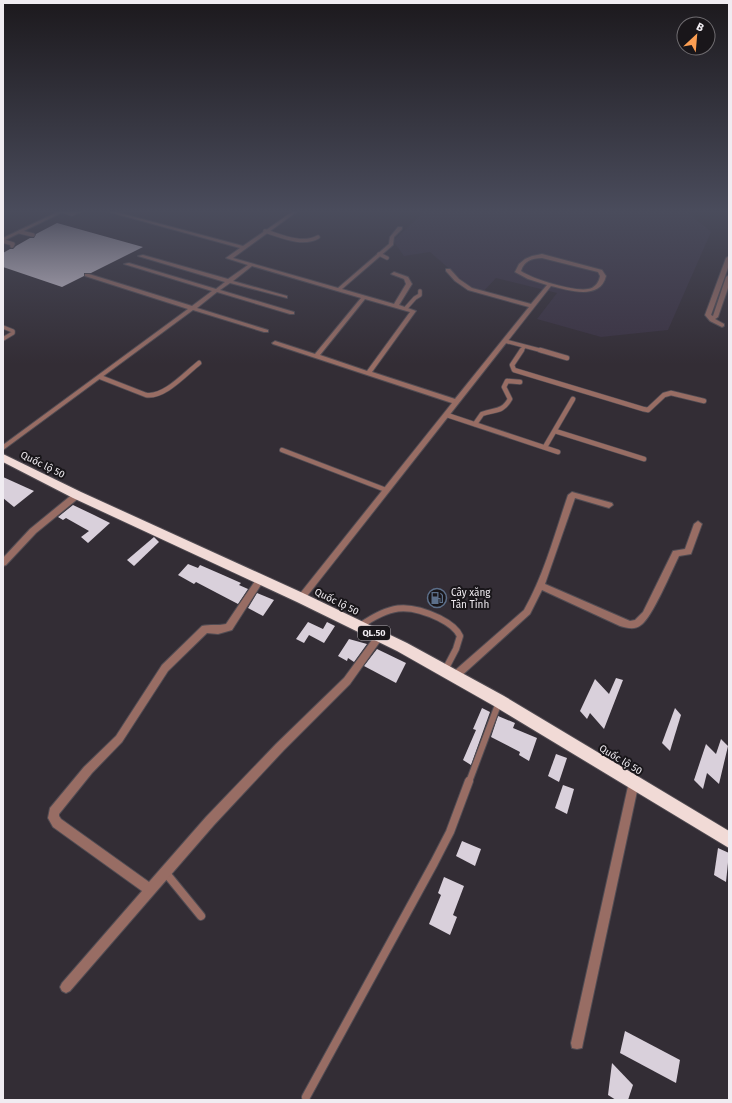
<svg xmlns="http://www.w3.org/2000/svg" width="732" height="1103" font-family="'Fira Sans',sans-serif">
  <style>
    .education { fill: #3b3343 }
    .building { fill: #d9d0db }
    .lines { fill: none; stroke-linecap: round; stroke-linejoin: round }
    .lane-far3-casing { stroke: #514c53; stroke-width: 5 }
    .lane-far2-casing { stroke: #514c53; stroke-width: 6 }
    .lane-far1-casing { stroke: #514c53; stroke-width: 8 }
    .lane-casing { stroke: #514c53; stroke-width: 10 }
    .street-casing { stroke: #514c53; stroke-width: 2 }
    .highway-casing { stroke: #514c53; stroke-width: 2 }
    .lane-far3 { stroke: #986d64; stroke-width: 3.5 }
    .lane-far2 { stroke: #986d64; stroke-width: 4.5 }
    .lane-far1 { stroke: #986d64; stroke-width: 6 }
    .lane { stroke: #986d64; stroke-width: 8 }
    .street { fill: #986d64; fill-rule: evenodd }
    .highway { fill: #f1dad6; fill-rule: evenodd }
    .labels { text-anchor: middle; stroke-width: 4; stroke-linejoin: round; paint-order: stroke }
    .shield { fill: #19161a; stroke: #b0acb0; stroke-width: 1 }
    .shield-label { font-size: 9px; font-weight: bold; fill: #f0ecf1 }
    .street-label { font-size: 10px; fill: #f0ecf1; stroke: #19161a }
    .poi-label { font-size: 10px; fill: #f0ecf1; stroke: #19161a; text-anchor: start }
  </style>
  <rect width="100%" height="100%" fill="#332d35"/>
  <!-- education -->
  <path class="education" d="M426,210H685L711,232L668,330L601,337L537,319L557,293L496,278L483,292L469,286L430,252L404,256L393,241Z"/>
  <!-- building -->
  <g class="building">
    <path d="M57,223L143,247L91,273H84V276L62,287L3,267V253L10,249H13L16,246L30,238H34L36,234Z"/>
    <path d="M3,477L34,491L14,507L3,498Z"/>
    <path d="M73,505L94,515L110,523L88,543L81,537L89,531L66,518L63,520L58,517Z"/>
    <path d="M154,537L159,542L134,566L127,560Z"/>
    <path d="M188,564L198,568L200,565L223,575L241,583L239,585L248,589L238,604L196,582L194,584L178,575Z"/>
    <path d="M257,593L274,600L263,616L248,608Z"/>
    <path d="M308,622L323,629L327,622L335,626L324,643L309,635L304,643L296,639Z"/>
    <path d="M349,639L367,644L354,662L348,658L347,661L338,656Z"/>
    <path d="M377,649L406,663L396,683L364,666Z"/>
    <path d="M616,678L623,680L604,729L590,713L587,719L580,711L595,679L609,694Z"/>
    <path d="M482,708L490,712L471,765L463,760L476,730L473,729Z"/>
    <path d="M675,708L681,715L670,751L662,743Z"/>
    <path d="M498,716L515,723L513,728L537,738L529,761L519,755L520,752L491,737Z"/>
    <path d="M721,739L728,746L719,784L707,773L703,789L694,780L706,744L716,754Z"/>
    <path d="M556,754L567,758L559,782L548,776Z"/>
    <path d="M563,785L574,789L567,814L555,808Z"/>
    <path d="M462,841L481,849L475,866L456,856Z"/>
    <path d="M718,848L729,853L726,882L714,875Z"/>
    <path d="M444,877L464,886L453,915L457,917L450,935L429,924L441,895L438,893Z"/>
    <path d="M625,1031L680,1060L676,1083L620,1053Z"/>
    <path d="M612,1063L633,1085L628,1100H616L608,1095Z"/>
  </g>
  <g class="lines">
    <defs>
      <g id="lane-far3">
        <path d="M62,211L72,214L81,210"/>
        <path d="M265,231C281,236 302,246 318,237"/>
        <path d="M20,232L33,235"/>
        <path d="M3,241L13,244L12,246"/>
        <path d="M379,254L387,258"/>
        <path d="M406,308L415,298L420,295V291"/>
        <path d="M3,327L13,331V333L3,339"/>
        <path d="M505,341L543,351"/>
        <path d="M521,351L524,347"/>
      </g>
      <g id="lane-far2">
        <path d="M522,350L512,365L514,370L643,409L648,410L664,395L671,393L704,401"/>
        <path d="M540,350L567,358"/>
        <path d="M100,377L146,395C164,398 185,374 199,363"/>
        <path d="M447,415L558,452"/>
        <path d="M475,424L482,414C495,409 502,413 510,399L504,387L507,381L520,382"/>
        <path d="M555,431L644,459"/>
        <path d="M545,447L573,399"/>
        <path d="M282,450L386,490"/>
      </g>
      <g id="lane-far1">
        <path d="M360,626C389,606 406,602 439,618C447,622 456,627 460,636L456,649L445,670"/>
        <path d="M469,782L499,702"/>
      </g>
      <g id="lane">
        <path d="M165,872L201,916"/>
        <path d="M306,1097L434,863L450,832L469,781"/>
      </g>
      <g id="street">
        <path d="M62,210H67L3,241V238Z"/>
        <path d="M102,210H108L243,246L295,210H299L233,258L338,288L389,244L390,237L398,227H402V229L394,237L393,245L342,289L394,304L406,284L404,279L391,274L394,272L408,277L412,284L399,305L416,311L372,372L455,399L529,307L468,290L455,281L446,271V269H450L459,279L472,288L531,304L547,285L528,279L515,272L519,264L525,259L532,256L542,254L602,270L606,276C600,301 568,290 551,286L304,600H298L297,598L298,596L452,403L273,344L272,343L275,341L315,354L361,298L252,266L233,281L287,296V298L230,283L220,290L294,312V314H290L217,292L197,308L268,330V332H264L193,310L3,450V445L188,309L85,276V274H89L192,306L212,291L124,264L129,263L216,289L225,282L138,256L143,255L228,279L248,265L226,258L240,248ZM542,258L598,272L600,276C599,282 595,288 588,289C575,292 532,279 521,271C524,261 532,258 542,258ZM365,299L410,312L367,371L320,355Z"/>
        <path d="M729,256V265L711,315L713,316L726,277L729,275V285L718,317L715,319L724,324V326L722,327L710,321L705,315L726,258Z"/>
        <path d="M77,492L80,493L81,495L80,497L36,533L6,565L3,566V558L30,529L74,493Z"/>
        <path d="M572,492L612,503L613,505L609,508L575,498L545,584L630,621L635,620L643,612L673,551L685,549L694,524L698,521L702,524L691,554L679,556C672,570 652,618 641,625C635,630 627,628 620,626L542,590L530,614L458,679L455,680L452,679L450,676L452,673L524,610C544,575 555,533 568,495Z"/>
        <path d="M260,577L263,578L264,580L232,630L218,634L207,633L168,671L122,742L92,773L59,814V816L61,819L149,882L206,817L276,744L344,678L377,633L380,632L383,633L384,636L350,684L284,750L214,825L70,991L66,993L62,991L60,987L62,983L142,891L53,827L48,818L50,808L84,767L116,736L162,665L202,626C210,624 218,626 226,624L257,578Z"/>
        <path d="M634,777L638,778L639,782L583,1043L582,1048L577,1049L572,1048L571,1043L629,782L630,778Z"/>
      </g>
      <path id="highway" d="M3,454L81,492L305,594L407,643L504,696L729,831V848L494,706L397,651L297,602L73,498L3,462Z"/>
    </defs>
    <!-- lane-far3 casing -->
    <use href="#lane-far3" class="lane-far3-casing"/>
    <!-- lane-far2 casing -->
    <use href="#lane-far2" class="lane-far2-casing"/>
    <!-- lane-far1 casing -->
    <use href="#lane-far1" class="lane-far1-casing"/>
    <!-- lane casing -->
    <use href="#lane" class="lane-casing"/>
    <!-- street casing -->
    <use href="#street" class="street-casing"/>
    <!-- highway casing -->
    <use href="#highway" class="highway-casing"/>
    <!-- lane-far3 -->
    <use href="#lane-far3" class="lane-far3"/>
    <!-- lane-far2 -->
    <use href="#lane-far2" class="lane-far2"/>
    <!-- lane-far1 -->
    <use href="#lane-far1" class="lane-far1"/>
    <!-- lane -->
    <use href="#lane" class="lane"/>
    <!-- street -->
    <use href="#street" class="street"/>
    <!-- highway -->
    <use href="#highway" class="highway"/>
  </g>
  <!-- sky -->
  <linearGradient id="sky" x2="0" y2="1"><stop stop-color="#1c191d"/><stop offset="0.58" stop-color="#4a4c5c"/><stop offset="1" stop-color="#4a4c5c" stop-opacity="0"/></linearGradient>
  <rect width="732" height="364" fill="url(#sky)"/>
  <!-- icons -->
  <defs>
    <symbol id="fuel-ring" viewBox="-11 -11 22 22"><circle r="9.5" fill="#19161a" stroke="#5c6f8a" stroke-width="1.5"/><path d="M-5.5-6h7V0h2V4h1.3V-2.5L3-4.5l.8-.8L6-3V5H2.5V1h-1V6h-7ZM-4.2-4.7v3.2H.2V-4.7Z" fill="#5c6f8a"/></symbol>
  </defs>
  <g fill-rule="evenodd">
    <use href="#fuel-ring" x="426" y="587" width="22" height="22"/>
  </g>
  <g class="labels">
    <!-- shield labels -->
    <rect class="shield" x="358" y="626" width="32" height="14" rx="3"/>
    <g class="shield-label">
      <text x="374" y="636">QL.50</text>
    </g>
    <!-- street labels -->
    <g class="street-label">
      <text transform="translate(43 464) rotate(26)" y="4">Quốc lộ 50</text>
      <text transform="translate(337 601) rotate(26)" y="4">Quốc lộ 50</text>
      <text transform="translate(621 759) rotate(31)" y="4">Quốc lộ 50</text>
    </g>
    <!-- poi labels -->
    <g class="poi-label">
      <text x="451" y="596">Cây xăng<tspan x="451" dy="12">Tân Tỉnh</tspan></text>
    </g>
  </g>
  <!-- border -->
  <rect width="732" height="1103" fill="none" stroke="#f0ecf1" stroke-width="8"/>
  <!-- north arrow -->
  <g transform="translate(696 36) rotate(26)"><circle r="19" fill="#19161a" stroke="#6f6c70"/>
  <path d="M0-3L7 15L0 10L-7 15Z" fill="#fc9e52"/>
  <text y="-6" font-size="11" font-weight="bold" text-anchor="middle" fill="#f0ecf1">B</text>
  </g>
</svg>
